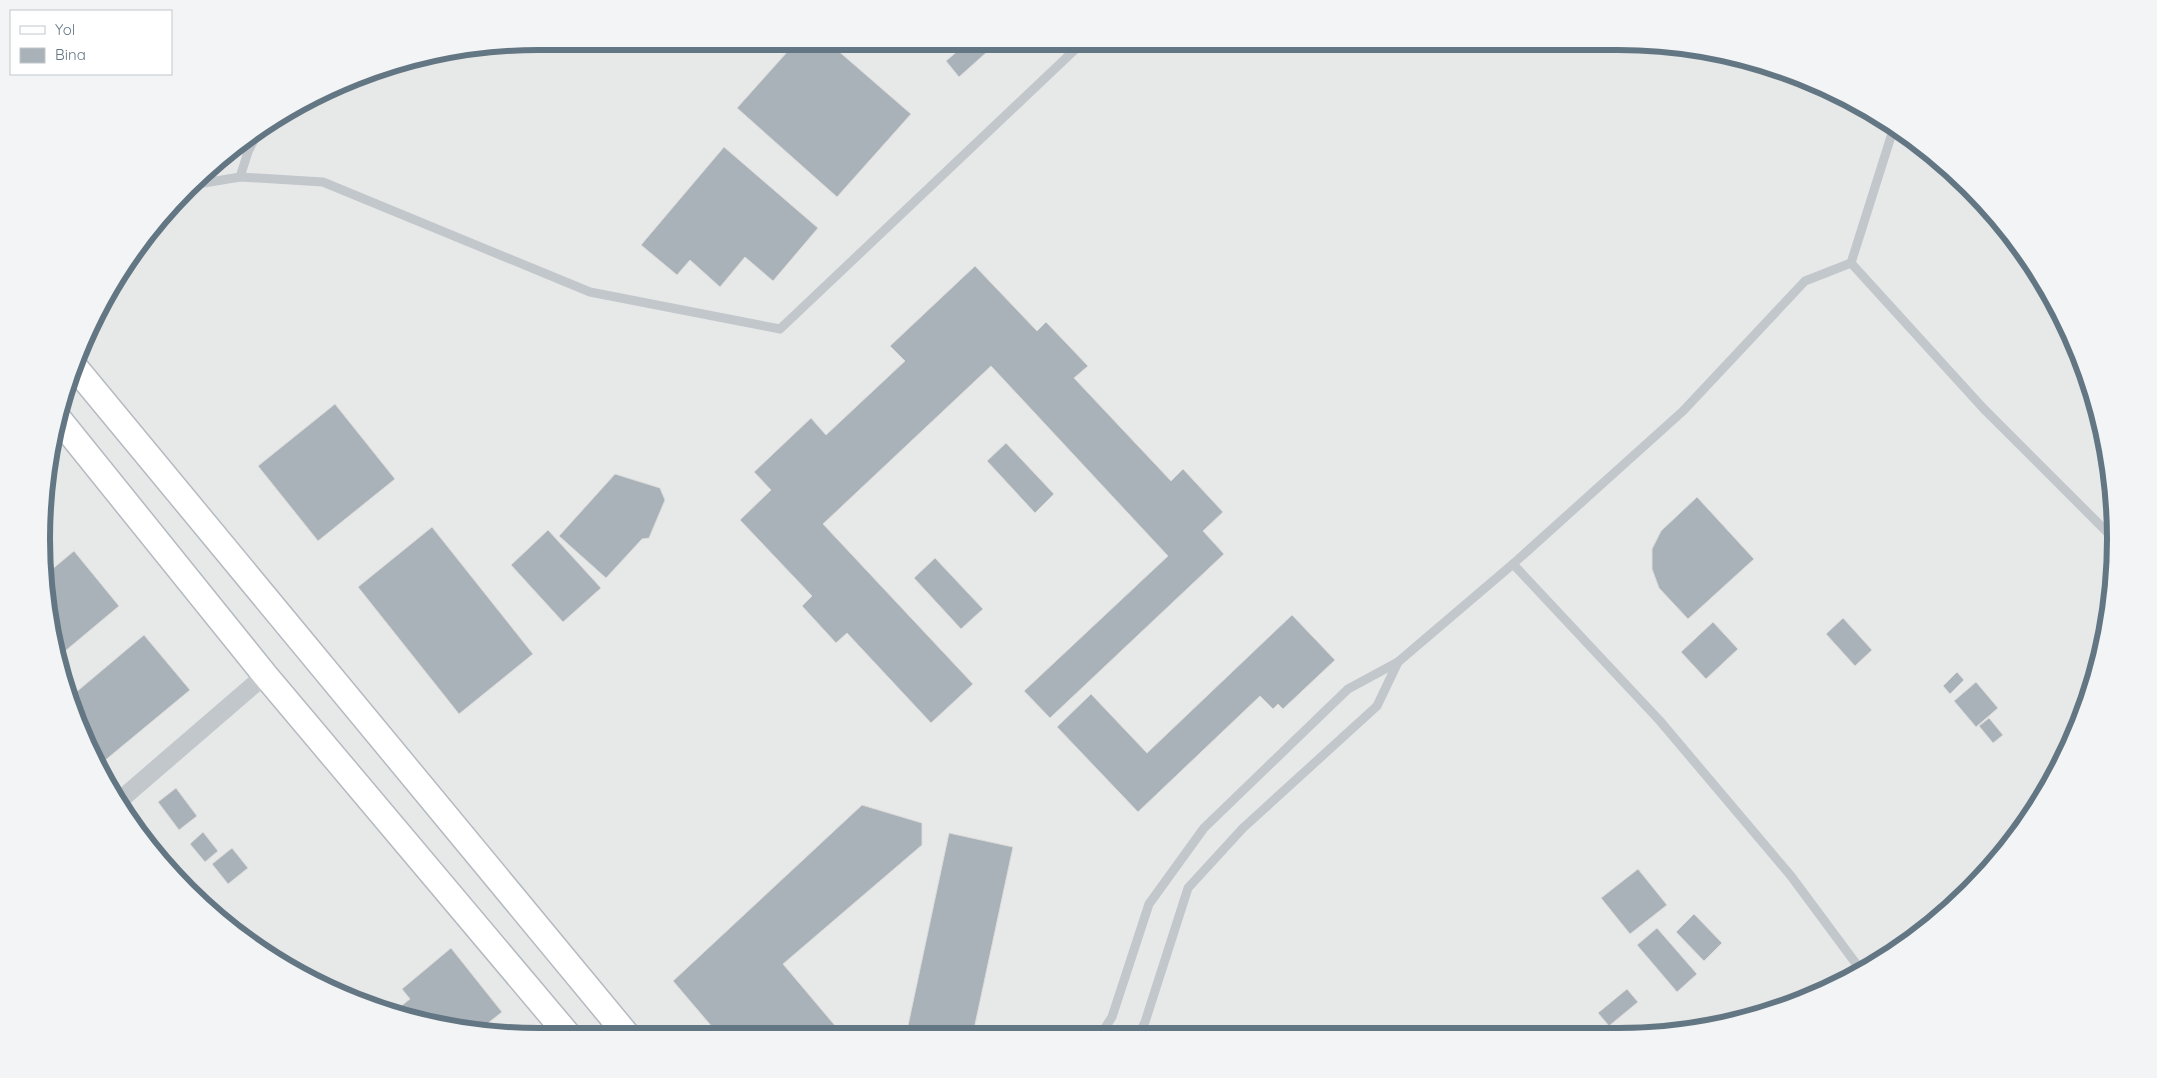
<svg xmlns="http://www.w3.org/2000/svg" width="2157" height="1078" font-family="Quicksand,sans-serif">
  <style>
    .built { fill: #e7e8e8 }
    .building { fill: #a9b2b9; stroke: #dbdbd9 }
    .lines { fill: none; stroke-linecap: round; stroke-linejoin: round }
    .secondary-casing { stroke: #b4bbc0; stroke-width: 28 }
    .service { stroke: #c2c7cb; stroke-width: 9 }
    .minor { stroke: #c2c7cb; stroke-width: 18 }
    .secondary { stroke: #fff; stroke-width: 25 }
    .rim { fill: none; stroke: #637683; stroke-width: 6 }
  </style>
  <rect width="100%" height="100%" fill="#f9f9f7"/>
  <!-- built -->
  <path class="built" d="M539,41L1650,42L1747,58L1838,92L1921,144L1992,211L2049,290L2089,379L2111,474L2115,571L2099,668L2065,759L1992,867L1921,934L1808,999L1683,1033L507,1036L410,1020L319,986L262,953L187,891L144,842L93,759L68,699L46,604L41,539L51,442L79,349L108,290L165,211L236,144L290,108L379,68L442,51Z"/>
  <!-- building -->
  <g class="building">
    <path d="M797,41L828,42L911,114L837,197L737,108Z"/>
    <path d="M968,42H998L959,77L946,61Z"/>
    <path d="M724,147L818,228L773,281L745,257L720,287L690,260L677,275L641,245Z"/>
    <path d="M975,266L1037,331L1046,322L1088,366L1074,378L1171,481L1183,469L1223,512L1203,531L1224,554L1050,718L1024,691L1168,556L991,366L823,524L973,684L931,723L847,633L836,643L802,606L812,596L740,520L771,490L754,472L811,418L826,435L905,361L890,346Z"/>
    <path d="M335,404L395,479L318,541L258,466Z"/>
    <path d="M1006,443L1054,494L1035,513L987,461Z"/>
    <path d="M615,474L660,488L665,500L649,538L642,539L606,578L559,536Z"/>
    <path d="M1697,497L1754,559L1688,619L1659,588L1652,569V549L1661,531Z"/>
    <path d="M432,527L533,654L459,714L358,587Z"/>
    <path d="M548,530L601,588L563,622L511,565Z"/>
    <path d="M74,551L119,606L58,657L46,604L44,576Z"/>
    <path d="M935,558L983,609L961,629L914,578Z"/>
    <path d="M1292,615L1335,660L1283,709L1278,704L1273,709L1260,696L1138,812L1057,727L1091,694L1147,753Z"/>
    <path d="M1843,618L1872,650L1855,666L1826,634Z"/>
    <path d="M1713,622L1738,649L1706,679L1681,652Z"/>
    <path d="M144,635L190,690L97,767L68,699Z"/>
    <path d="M1957,672L1964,680L1950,694L1943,686Z"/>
    <path d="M1976,682L1998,708L1976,727L1954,701Z"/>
    <path d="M1989,718L2003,735L1993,743L1979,726Z"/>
    <path d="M176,788L197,816L179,830L158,802Z"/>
    <path d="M862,805L922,823V845L783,964L843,1035H719L673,981Z"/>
    <path d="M203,832L218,851L205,862L190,844Z"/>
    <path d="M949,833L1013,847L973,1034L906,1035Z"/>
    <path d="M232,848L248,868L228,884L212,864Z"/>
    <path d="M1638,869L1667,905L1630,934L1601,898Z"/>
    <path d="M1694,914L1722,943L1704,961L1676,932Z"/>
    <path d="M1657,928L1697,974L1677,992L1637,945Z"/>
    <path d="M451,948L502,1012L478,1031L410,1020L392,1013L410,999L402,989Z"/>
    <path d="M1627,989L1638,1002L1609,1026L1598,1013Z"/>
  </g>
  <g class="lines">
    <defs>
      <g id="secondary">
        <path d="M74,366L627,1035"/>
        <path d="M58,418L265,675L569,1036"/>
      </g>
    </defs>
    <!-- secondary casing -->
    <use href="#secondary" class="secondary-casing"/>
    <!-- service -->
    <g class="service">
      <path d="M240,177L248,152L260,128"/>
      <path d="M192,185L240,177L323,182L590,292L780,329L1083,42"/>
      <path d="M1851,263L1894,127"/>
      <path d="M1513,564L1683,411L1805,281L1851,263L1983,408L2114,539"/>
      <path d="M1101,1034L1112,1017L1149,904L1204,828L1348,689L1398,662L1513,564L1660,721L1791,876L1860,969"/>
      <path d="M1139,1034L1145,1022L1188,888L1243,828L1377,706L1398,662"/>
    </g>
    <!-- minor -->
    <path class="minor" d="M119,801L265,675"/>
    <!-- secondary -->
    <use href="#secondary" class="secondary"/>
  </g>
  <!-- crop -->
  <path d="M0 0H2157V1078H0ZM539 50H1618A489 489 0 0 1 2107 539V539A489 489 0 0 1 1618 1028H539A489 489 0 0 1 50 539V539A489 489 0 0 1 539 50Z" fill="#f3f4f5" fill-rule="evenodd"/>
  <path class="rim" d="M539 50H1618A489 489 0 0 1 2107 539V539A489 489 0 0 1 1618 1028H539A489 489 0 0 1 50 539V539A489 489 0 0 1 539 50Z"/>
  <!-- legend -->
  <rect x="10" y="10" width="162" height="65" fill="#ffffff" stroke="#c1c8cd"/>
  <rect x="20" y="26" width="25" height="8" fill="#ffffff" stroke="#c1c8cd"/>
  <text x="55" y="35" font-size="15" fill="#637683">Yol</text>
  <rect x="20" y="48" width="25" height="15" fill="#a9b2b9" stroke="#c1c8cd"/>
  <text x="55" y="60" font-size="15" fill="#637683">Bina</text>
</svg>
